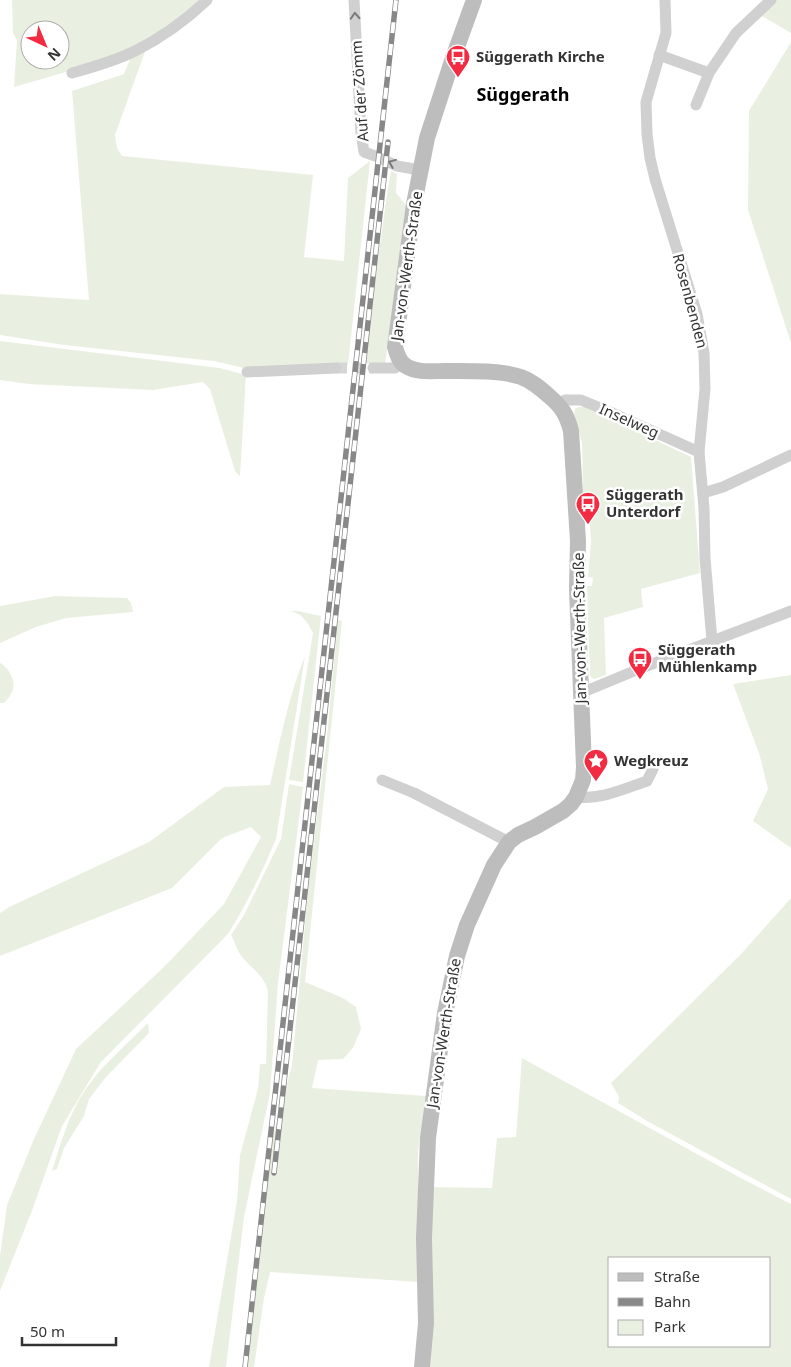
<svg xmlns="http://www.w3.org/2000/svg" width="791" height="1367" font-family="'Noto Sans',sans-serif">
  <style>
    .green { fill: #eaf0e1; fill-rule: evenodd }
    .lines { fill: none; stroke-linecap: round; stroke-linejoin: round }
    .street-tunnel { stroke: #d6d6d6; stroke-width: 11; stroke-dasharray: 11 5.5; stroke-linecap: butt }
    .street { stroke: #d0d0d0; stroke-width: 11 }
    .secondary { stroke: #bdbdbd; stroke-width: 16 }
    .rail-casing { stroke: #888; stroke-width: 5.5 }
    .rail { stroke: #fff; stroke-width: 4; stroke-dasharray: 11; stroke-linecap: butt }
    .oneway { stroke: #7a7a7a }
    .labels { text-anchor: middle; stroke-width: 5; stroke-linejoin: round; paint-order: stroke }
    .poi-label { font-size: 15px; font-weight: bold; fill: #333; stroke: #fff; text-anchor: start }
    .street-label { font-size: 15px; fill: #333; stroke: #fff }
    .quarter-label { font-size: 18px; font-weight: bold; fill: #000; stroke: #fff }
  </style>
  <rect width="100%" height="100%" fill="#fff"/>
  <!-- green -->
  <g class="green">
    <path d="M12,0H201L165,30L104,61L14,87L17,40L13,33ZM30,30H60V60H30Z"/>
    <path d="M776,0H791V33L762,16Z"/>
    <path d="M791,42V343L748,210L749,111Z"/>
    <path d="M146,49L115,135L117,148L122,156L313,175L304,257L344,261L348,178L370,161L348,365L248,369L214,361L64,345L0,335V294L89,300L72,91L124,74L132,54Z"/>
    <path d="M391,171L397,174L396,193L406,205L385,365L364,363L387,194Z"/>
    <path d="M0,341L220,368L246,375L240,476L235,471L210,389L203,382L153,390L29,384L0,380Z"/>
    <path d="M579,407H586L691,457L700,573L641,589L643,607L604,618L606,675L594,679L590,676L587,586H592L593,578L588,577L591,542L590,526L583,493L582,443L574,415L575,409Z"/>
    <path d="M55,596L127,598L131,603L133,612L66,618L36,627L0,643V606Z"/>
    <path d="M291,611H298L321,616L303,782L289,780L313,633C307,622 304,615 291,611Z"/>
    <path d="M338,620L342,621L305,982L343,998L356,1007L361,1029L353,1048L343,1059L318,1060L312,1088L426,1096L418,1152V1282L270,1272L264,1298L254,1367H245L256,1289L271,1144L292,1065L309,881L327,736Z"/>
    <path d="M305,656L276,839C262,872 247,904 228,934L101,1062L62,1126L33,1208L0,1291V1256L7,1205L34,1139L76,1049L165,966L224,904L261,837L251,827L222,838L172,888L0,956V913L9,907L149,842L224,787L270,785C280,741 288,698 305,656Z"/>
    <path d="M0,663C9,668 17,682 12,692C10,696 7,700 4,703H0Z"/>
    <path d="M791,675V848L753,821L768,789L759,753L733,684Z"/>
    <path d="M289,784L303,787L278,983L270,1093L244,1217L226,1367H209L237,1201L240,1155L258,1089L260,1064H266L268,992C265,976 252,969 242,957C237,951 235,942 231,935L244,915L281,839Z"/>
    <path d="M791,898V1199L647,1121L618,1103L619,1097L611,1083L742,953Z"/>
    <path d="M148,1023L149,1033L106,1077L89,1099L84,1116L64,1148L57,1169L52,1171C60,1146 67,1121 80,1098C97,1069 124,1047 148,1023Z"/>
    <path d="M522,1058L739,1177L791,1204V1367H429V1187L492,1188L497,1138L516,1137ZM610,1258H770V1346H610Z"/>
  </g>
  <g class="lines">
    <!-- street-tunnel -->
    <path class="street-tunnel" d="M336,368H373"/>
    <!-- street -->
    <g class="street">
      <path d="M354,0L361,133L364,152L378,157L397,166L420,170"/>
      <path d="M665,0L666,33L646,102L647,134L650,158L655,179L697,314L704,353L705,389L699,452L704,508L705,558L712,641"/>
      <path d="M659,55L709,73"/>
      <path d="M72,73C93,67 115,61 135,51C161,38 186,20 207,0"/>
      <path d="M696,105L709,73L736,33L771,0"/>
      <path d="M373,368H395L402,363"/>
      <path d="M247,372L336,368"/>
      <path d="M559,405L565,400H581L610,412L699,452"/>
      <path d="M703,493L723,487L791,455"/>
      <path d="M581,693L639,669L791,611"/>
      <path d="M382,780L414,793L509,842"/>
      <path d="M576,797C600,800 624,789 647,781L653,769"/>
    </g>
    <!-- secondary -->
    <path class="secondary" d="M422,1367L426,1323L424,1238L428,1138L445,1013L457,956L467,925L494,865L509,842L518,835L535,827L563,811L571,804L576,797L583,780L584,767L577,589L578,541L571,431C567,415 562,407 549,396C540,388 532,381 521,377C500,370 466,371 444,371C432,371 417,373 406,366C399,362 397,354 395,347L414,204L427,138L453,58L474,0"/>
    <defs>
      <g id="rail">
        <path d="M274,1173L388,142"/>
        <path d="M245,1367L396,0"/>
      </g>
    </defs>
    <!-- rail casing -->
    <use href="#rail" class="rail-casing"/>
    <!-- rail -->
    <use href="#rail" class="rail"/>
  </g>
  <!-- one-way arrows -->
  <defs><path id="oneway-chevron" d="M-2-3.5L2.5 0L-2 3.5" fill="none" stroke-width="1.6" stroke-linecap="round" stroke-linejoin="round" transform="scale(1.25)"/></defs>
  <g class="oneway">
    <use href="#oneway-chevron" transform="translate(355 16) rotate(-93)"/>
    <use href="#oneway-chevron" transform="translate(392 163) rotate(-158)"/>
  </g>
  <!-- icons -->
  <defs>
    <symbol id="bus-pin" viewBox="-11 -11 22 30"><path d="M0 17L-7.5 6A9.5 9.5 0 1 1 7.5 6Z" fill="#f32b42" stroke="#fff"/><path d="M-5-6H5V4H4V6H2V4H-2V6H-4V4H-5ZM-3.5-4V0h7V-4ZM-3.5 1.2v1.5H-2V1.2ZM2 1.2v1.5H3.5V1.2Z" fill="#fff"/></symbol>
    <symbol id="sight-pin" viewBox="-11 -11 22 30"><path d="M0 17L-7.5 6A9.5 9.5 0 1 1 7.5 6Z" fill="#f32b42" stroke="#fff"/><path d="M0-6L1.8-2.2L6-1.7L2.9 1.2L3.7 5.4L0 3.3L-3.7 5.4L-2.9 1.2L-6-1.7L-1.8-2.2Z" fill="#fff"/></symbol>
  </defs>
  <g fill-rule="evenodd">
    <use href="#bus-pin" x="444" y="43" width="28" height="38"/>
    <use href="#bus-pin" x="574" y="490" width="28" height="38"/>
    <use href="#bus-pin" x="626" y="645" width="28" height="38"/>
    <use href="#sight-pin" x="582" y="747" width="28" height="38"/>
  </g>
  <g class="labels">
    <!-- poi labels -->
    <g class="poi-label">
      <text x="476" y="62">Süggerath Kirche</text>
      <text x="606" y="500">Süggerath<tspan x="606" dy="17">Unterdorf</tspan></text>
      <text x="658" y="655">Süggerath<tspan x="658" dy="17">Mühlenkamp</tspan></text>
      <text x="614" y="766">Wegkreuz</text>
    </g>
    <!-- street labels -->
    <g class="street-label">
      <text transform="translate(360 91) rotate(-94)" y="5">Auf der Zömm</text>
      <text transform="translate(407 266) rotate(-82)" y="5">Jan-von-Werth-Straße</text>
      <text transform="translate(690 301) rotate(75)" y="5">Rosenbenden</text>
      <text transform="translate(629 421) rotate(24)" y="5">Inselweg</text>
      <text transform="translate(580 628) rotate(-91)" y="5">Jan-von-Werth-Straße</text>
      <text transform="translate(444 1033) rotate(-81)" y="5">Jan-von-Werth-Straße</text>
    </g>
    <!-- quarter labels -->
    <g class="quarter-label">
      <text x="523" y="101">Süggerath</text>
    </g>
  </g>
  <!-- legend -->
  <rect x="608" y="1257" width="162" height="90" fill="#ffffff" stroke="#adadad"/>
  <rect x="618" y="1273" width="25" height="8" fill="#bdbdbd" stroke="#adadad"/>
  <text x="654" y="1282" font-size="15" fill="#333333">Straße</text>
  <rect x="618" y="1298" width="25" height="8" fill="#888888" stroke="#adadad"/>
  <text x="654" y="1307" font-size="15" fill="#333333">Bahn</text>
  <rect x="618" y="1320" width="25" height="15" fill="#eaf0e1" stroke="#adadad"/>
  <text x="654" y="1332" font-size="15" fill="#333333">Park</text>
  <!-- north arrow -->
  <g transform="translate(45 45) rotate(136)"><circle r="24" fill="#ffffff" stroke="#adadad"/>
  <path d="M0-4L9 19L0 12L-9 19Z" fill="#f32b42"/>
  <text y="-8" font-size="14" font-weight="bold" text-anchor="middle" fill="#333333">N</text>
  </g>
  <!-- scale -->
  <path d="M22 1337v8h94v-8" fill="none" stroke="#333333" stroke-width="2.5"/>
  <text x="30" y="1337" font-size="15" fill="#333333" stroke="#ffffff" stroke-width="4" paint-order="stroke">50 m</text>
</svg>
